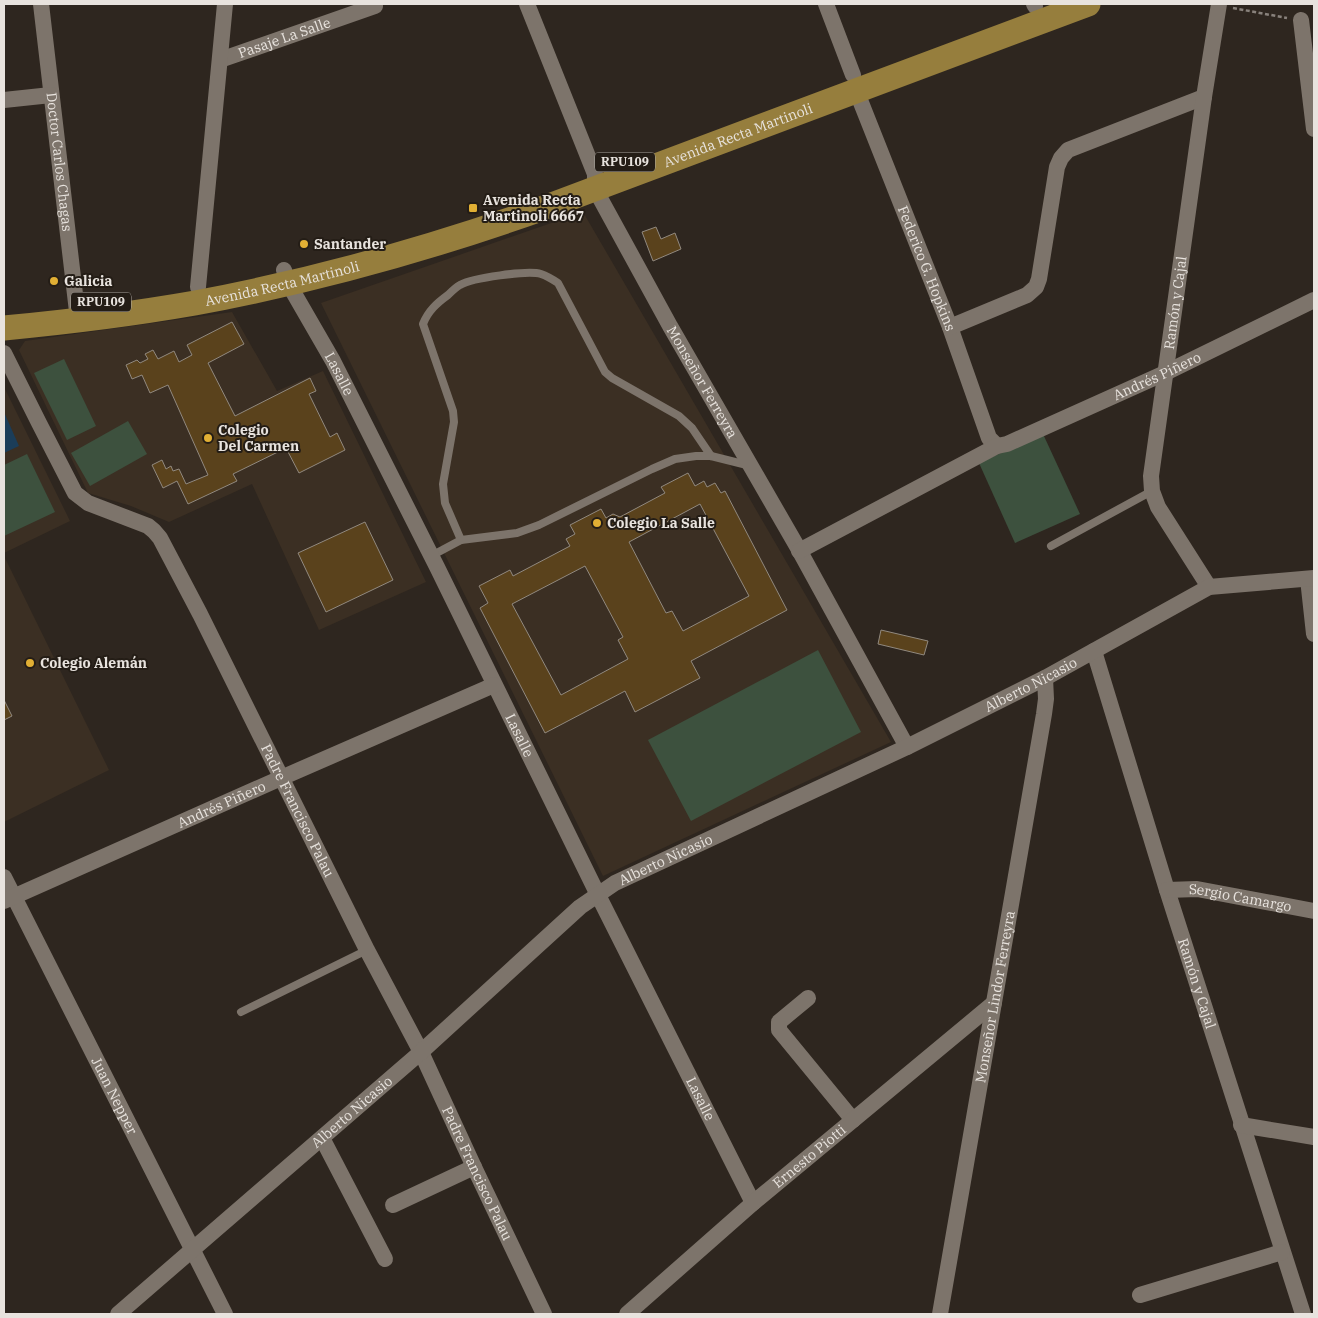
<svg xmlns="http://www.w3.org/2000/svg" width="1318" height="1318" font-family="'IBM Plex Serif',serif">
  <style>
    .built { fill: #3b2f23 }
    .green { fill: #3d513e }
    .water { fill: #1b3d59 }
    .building { fill: #5a421c; stroke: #91897f; fill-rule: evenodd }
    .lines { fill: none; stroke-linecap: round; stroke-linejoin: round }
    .path { stroke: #88817b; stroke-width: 2.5; stroke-dasharray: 4 2.5; stroke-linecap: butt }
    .lane { stroke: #7d746b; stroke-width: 8 }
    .street { stroke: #7d746b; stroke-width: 16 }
    .primary { stroke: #967e3d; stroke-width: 25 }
    .poi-dot { fill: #e1af34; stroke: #241d16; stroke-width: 2 }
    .labels { text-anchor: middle; stroke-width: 4; stroke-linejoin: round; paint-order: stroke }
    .shield { fill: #241d16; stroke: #ada8a2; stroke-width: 1 }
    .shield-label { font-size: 12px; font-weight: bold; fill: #e8e3de }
    .street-label { font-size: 14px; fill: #e8e3de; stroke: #241d16 }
    .poi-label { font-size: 14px; font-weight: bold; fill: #e8e3de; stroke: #241d16; text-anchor: start }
  </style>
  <rect width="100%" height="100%" fill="#2e261f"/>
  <!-- built -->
  <g class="built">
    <path d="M583,212L891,742L603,876L321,303Z"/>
    <path d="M232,312L277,391L323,371L426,582L319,630L252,484L169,522L131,506L88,493L19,350L25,341Z"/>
    <path d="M4,387L70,521L4,553Z"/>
    <path d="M4,556L109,770L4,822Z"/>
  </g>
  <!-- green -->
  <g class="green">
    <path d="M64,359L96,426L67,440L34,373Z"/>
    <path d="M128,421L147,454L90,486L71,453Z"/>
    <path d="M1043,434L1080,514L1015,543L979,463Z"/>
    <path d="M27,454L55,512L4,536V465Z"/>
    <path d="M818,650L861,732L691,821L648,740Z"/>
  </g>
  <!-- water -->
  <path class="water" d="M4,412L19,446L4,453Z"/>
  <!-- building -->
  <g class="building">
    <path d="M656,227L661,239L675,233L681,249L653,261L642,232Z"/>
    <path d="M232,322L244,344L208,363L235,416L310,378L316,391L309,394L330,437L337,433L345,450L299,473L286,448L233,474L237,481L188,504L177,481L163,488L152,465L162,460L166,469L171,466L173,471L179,469L186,484L208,475L168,385L150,393L142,375L132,379L126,365L137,360L140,363L148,359L145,354L153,350L158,359L174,351L179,362L192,355L187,345Z"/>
    <path d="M688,473L695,486L704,481L707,487L715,483L721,493L725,491L787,610L691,661L700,678L635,712L625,691L545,733L480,608L488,603L479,586L510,570L513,576L570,546L566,539L575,534L570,525L601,509L606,518L613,514L620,517L665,493L661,487ZM700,504L749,596L683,631L672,611L666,613L629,542ZM585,566L623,637L618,640L628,659L561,695L512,604Z"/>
    <path d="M365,522L393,580L326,612L298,553Z"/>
    <path d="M881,630L928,641L924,655L878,644Z"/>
    <path d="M4,700L12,716L4,720Z"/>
  </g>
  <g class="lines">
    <!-- path -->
    <path class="path" d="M1233,8L1287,18"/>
    <!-- lane -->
    <g class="lane">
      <path d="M461,540L445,503L443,484L454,422L453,411L423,324C428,311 437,303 448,295C452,291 456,287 460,285C472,278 528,270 541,274C547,276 552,279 558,283L605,372L612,378L679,416L692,428L711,456"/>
      <path d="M1051,546L1152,491"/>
      <path d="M431,556L461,540L517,533L539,525L652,469L675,459L696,456H711L747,465"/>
      <path d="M241,1012L367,950"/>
    </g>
    <!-- street -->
    <g class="street">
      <path id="s1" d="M41,4L78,320"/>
      <path id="s2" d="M527,4L595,174V189L670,326L798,548L907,747"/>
      <path d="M826,4L853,75"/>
      <path d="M1034,4L1035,6"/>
      <path d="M1301,20L1314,129"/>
      <path id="s3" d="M220,60L375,6"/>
      <path id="s4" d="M856,90L950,327L989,438L997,446"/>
      <path d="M4,100L51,95"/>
      <path id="s5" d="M284,270L288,283L333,361L437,567L598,895L753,1203"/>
      <path d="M198,287L225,4"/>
      <path d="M950,327L1027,295L1036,287L1039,279L1057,167L1061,158L1068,150L1204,97"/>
      <path id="s6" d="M4,353L39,423L75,493L88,503L148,526L154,531L160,538L200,614L367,950L421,1052L474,1167L544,1314"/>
      <path id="s7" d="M799,551L997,446L1007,444L1165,373L1314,300"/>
      <path d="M1308,579L1314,634"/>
      <path id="s8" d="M1209,587L1158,507L1152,491L1151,476L1204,97L1219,4"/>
      <path id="s9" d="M1094,651L1167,890L1303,1314"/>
      <path id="s10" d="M4,877L225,1314"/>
      <path id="s11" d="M1167,890L1197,889L1314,911"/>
      <path id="s12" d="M4,901L281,778L494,685"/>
      <path d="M808,998L779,1022V1030L853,1120"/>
      <path d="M1241,1125L1314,1137"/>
      <path d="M322,1138L385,1259"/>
      <path d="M393,1205L474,1167"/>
      <path d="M1140,1295L1282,1252"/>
      <path id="s13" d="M118,1314L421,1052L580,907L615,883L907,747L1045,678L1209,587L1314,578"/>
      <path id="s14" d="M627,1314L753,1203L994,1003"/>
      <path id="s15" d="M940,1314L1044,714L1046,699L1045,678"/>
    </g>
    <!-- primary -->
    <path class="primary" id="s16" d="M4,328C68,322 132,314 195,303C313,281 428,249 541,209L1088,4"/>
  </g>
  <!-- markers -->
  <g class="poi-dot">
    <rect x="468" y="203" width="10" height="10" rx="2.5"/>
    <circle cx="304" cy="244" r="5"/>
    <circle cx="54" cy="281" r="5"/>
    <circle cx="208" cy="438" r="5"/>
    <circle cx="597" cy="523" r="5"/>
    <circle cx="30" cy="663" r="5"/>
  </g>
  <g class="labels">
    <!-- shield labels -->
    <g class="shield">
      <rect x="595" y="152.5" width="60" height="19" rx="4"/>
      <rect x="71" y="292.5" width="60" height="19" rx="4"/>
    </g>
    <g class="shield-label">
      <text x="625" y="166">RPU109</text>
      <text x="101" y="306">RPU109</text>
    </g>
    <!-- street labels -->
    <g class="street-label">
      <text dy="5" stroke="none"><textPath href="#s3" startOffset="68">Pasaje La Salle</textPath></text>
      <text dy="5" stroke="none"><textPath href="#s16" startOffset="762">Avenida Recta Martinoli</textPath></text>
      <text dy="5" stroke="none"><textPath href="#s1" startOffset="159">Doctor Carlos Chagas</textPath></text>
      <text dy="5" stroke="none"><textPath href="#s4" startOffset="192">Federico G. Hopkins</textPath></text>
      <text dy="5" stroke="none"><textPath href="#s16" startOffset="282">Avenida Recta Martinoli</textPath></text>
      <text dy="5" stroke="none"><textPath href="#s8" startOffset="302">Ramón y Cajal</textPath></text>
      <text dy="5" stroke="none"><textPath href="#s5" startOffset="118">Lasalle</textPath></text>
      <text dy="5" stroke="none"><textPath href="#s7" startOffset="399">Andrés Piñero</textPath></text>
      <text dy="5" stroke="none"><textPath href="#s2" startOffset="419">Monseñor Ferreyra</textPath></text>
      <text dy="5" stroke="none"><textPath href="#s13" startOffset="1119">Alberto Nicasio</textPath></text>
      <text dy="5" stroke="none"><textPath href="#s5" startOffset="522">Lasalle</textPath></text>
      <text dy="5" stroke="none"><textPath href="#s12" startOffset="238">Andrés Piñero</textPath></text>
      <text dy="5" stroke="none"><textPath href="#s6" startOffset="560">Padre Francisco Palau</textPath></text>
      <text dy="5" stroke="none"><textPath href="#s13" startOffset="714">Alberto Nicasio</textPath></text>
      <text dy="5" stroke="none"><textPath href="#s11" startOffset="74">Sergio Camargo</textPath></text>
      <text dy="5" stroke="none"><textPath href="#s9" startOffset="348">Ramón y Cajal</textPath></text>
      <text dy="5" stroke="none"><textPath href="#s15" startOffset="322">Monseñor Lindor Ferreyra</textPath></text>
      <text dy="5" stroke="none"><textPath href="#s10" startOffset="245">Juan Nepper</textPath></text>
      <text dy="5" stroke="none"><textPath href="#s5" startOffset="928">Lasalle</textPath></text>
      <text dy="5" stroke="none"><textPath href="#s13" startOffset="309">Alberto Nicasio</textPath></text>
      <text dy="5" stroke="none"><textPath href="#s14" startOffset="241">Ernesto Piotti</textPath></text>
      <text dy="5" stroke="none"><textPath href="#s6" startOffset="965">Padre Francisco Palau</textPath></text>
    </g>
    <!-- poi labels -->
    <g class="poi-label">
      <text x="483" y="205">Avenida Recta<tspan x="483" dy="16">Martinoli 6667</tspan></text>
      <text x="314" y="249">Santander</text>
      <text x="64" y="286">Galicia</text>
      <text x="218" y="435">Colegio<tspan x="218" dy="16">Del Carmen</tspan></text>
      <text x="607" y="528">Colegio La Salle</text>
      <text x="40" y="668">Colegio Alemán</text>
    </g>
  </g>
  <!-- border -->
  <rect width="1318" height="1318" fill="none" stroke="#e8e3de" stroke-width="10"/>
</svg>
